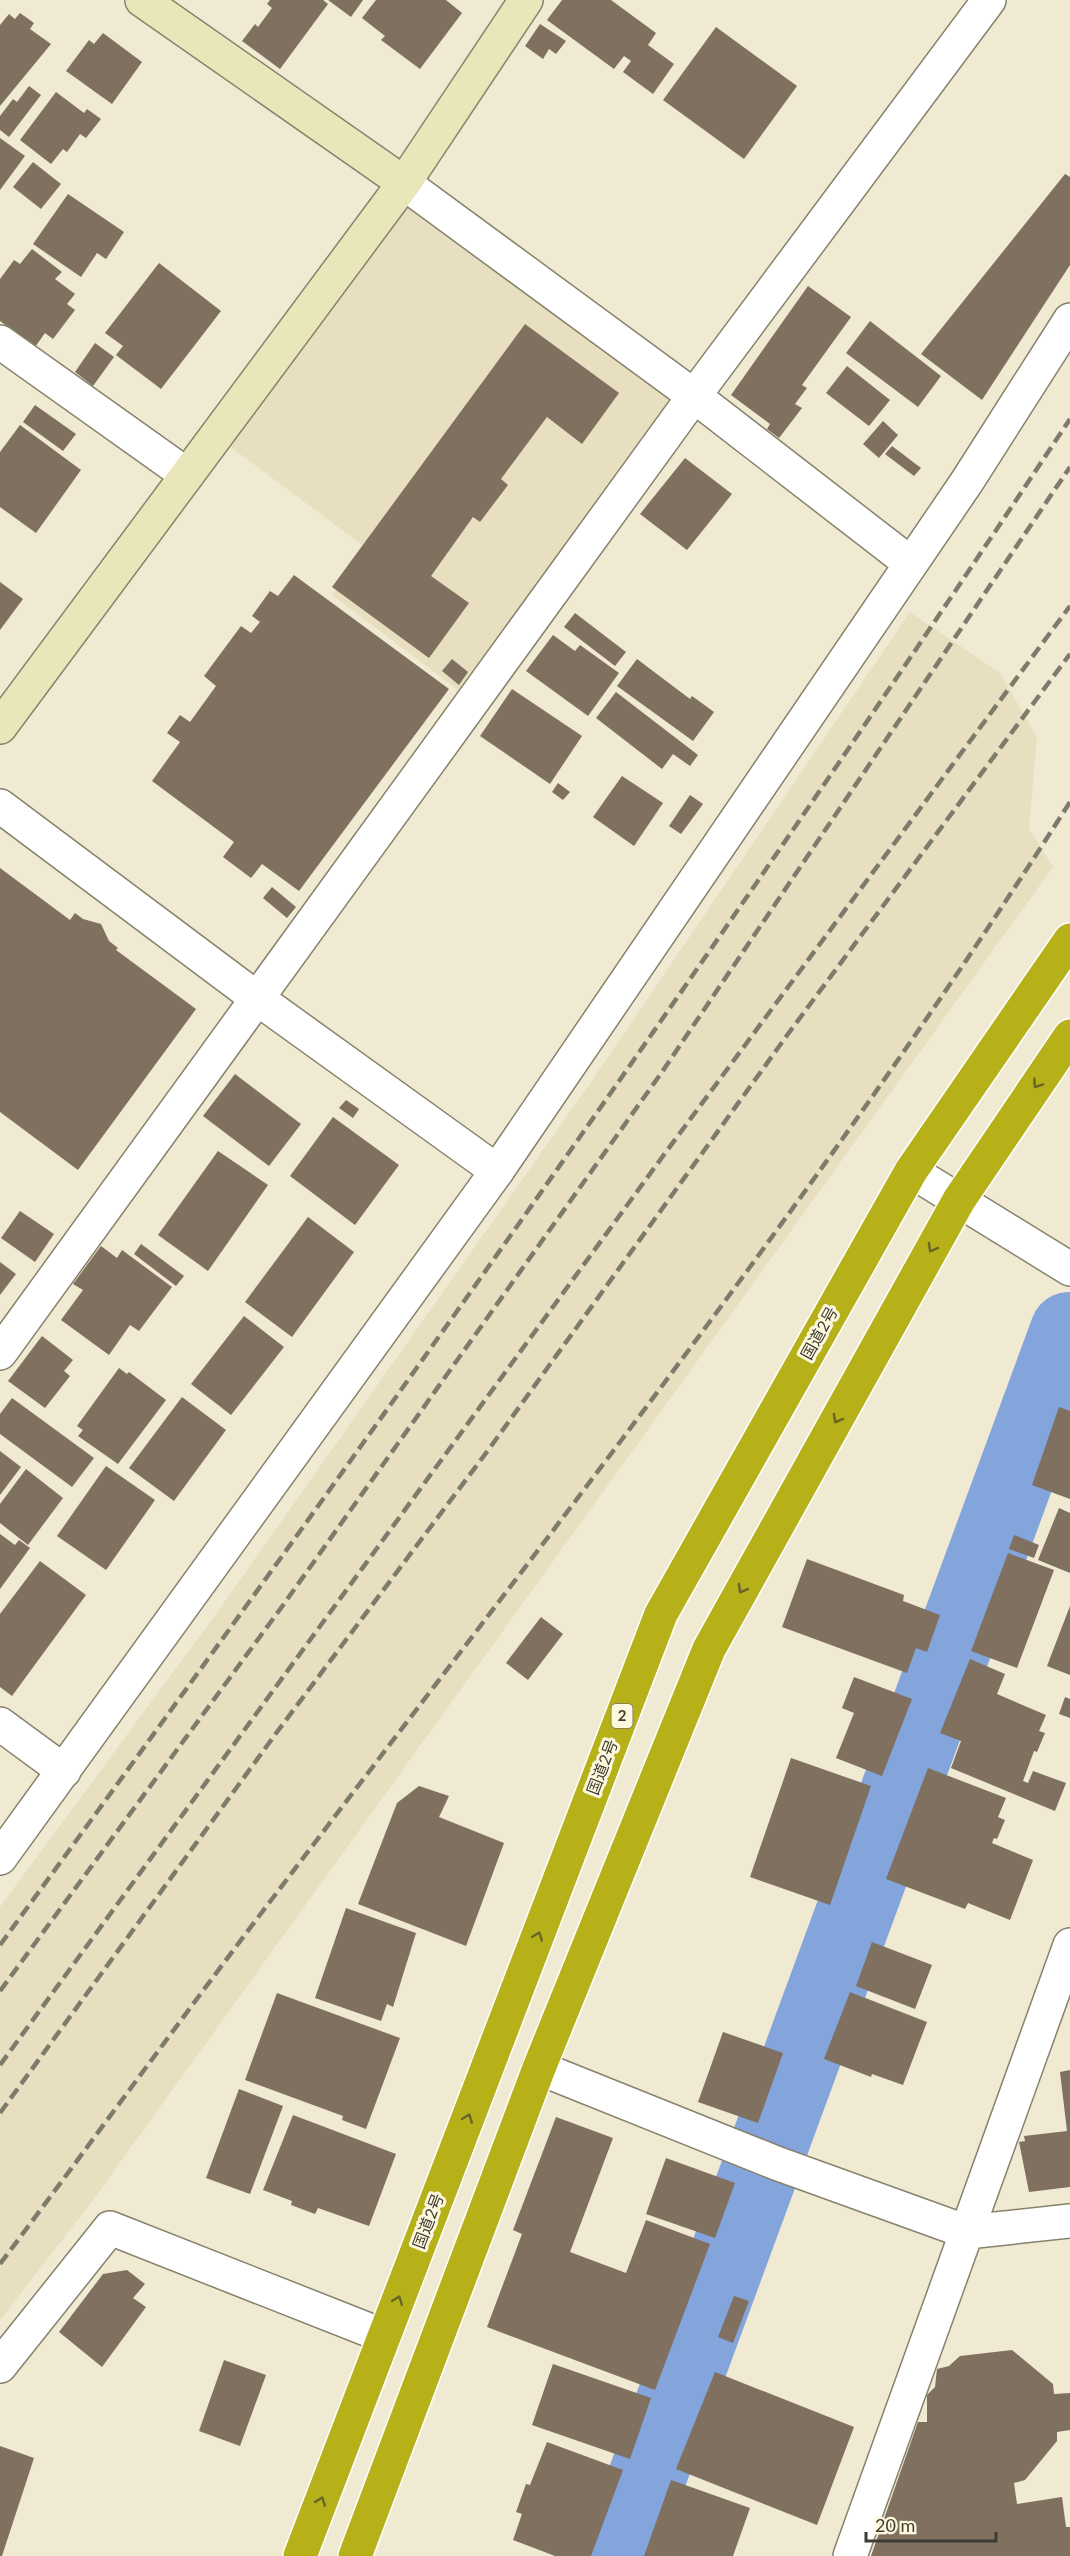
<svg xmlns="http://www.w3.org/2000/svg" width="1070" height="2556" font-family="Lato,'Noto Sans JP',sans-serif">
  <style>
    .built { fill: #e7dfc0 }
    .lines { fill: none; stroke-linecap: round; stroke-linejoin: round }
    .river { stroke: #84a4dc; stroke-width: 78 }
    .building { fill: #7f705f }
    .street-casing { stroke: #87826c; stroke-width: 36 }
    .secondary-casing { stroke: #87826c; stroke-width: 36 }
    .highway-casing { stroke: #fff; stroke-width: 36 }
    .street { stroke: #fff; stroke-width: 33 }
    .secondary { stroke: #e9e7ba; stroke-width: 33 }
    .highway { stroke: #b6b019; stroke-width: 33 }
    .rail { stroke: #7e7b6c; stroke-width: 4.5; stroke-dasharray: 12 6; stroke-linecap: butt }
    .oneway { stroke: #69652a }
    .labels { text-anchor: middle; stroke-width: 6; stroke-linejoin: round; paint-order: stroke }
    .shield { fill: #fef8df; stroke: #787567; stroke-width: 1.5 }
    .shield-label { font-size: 15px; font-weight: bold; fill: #3f3d33 }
    .street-label { font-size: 16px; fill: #3f3d33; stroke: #fef8df }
  </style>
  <rect width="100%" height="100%" fill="#f0ead2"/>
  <!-- built -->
  <g class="built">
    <path d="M407,195L681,395L466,696L332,595L366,548L224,442Z"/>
    <path d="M910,612L1000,673L1037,737L1029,829L1053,867L93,2200L0,2320V1907L216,1614L591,1082Z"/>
  </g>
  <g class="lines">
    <!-- river -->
    <path class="river" d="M618,2556L1069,1331"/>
  </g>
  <!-- building -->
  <g class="building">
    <path d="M270,0H323L328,4L280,69L242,41L255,24L258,27L272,8L267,4Z"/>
    <path d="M328,0H363L351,17Z"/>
    <path d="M376,0H446L462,13L420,69L381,40L385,36L362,18Z"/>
    <path d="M562,0H611L656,33L648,45L674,64L653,94L623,72L631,61L624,56L614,69L547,20Z"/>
    <path d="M20,13L34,23L30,29L51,44L0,106V25L9,14L15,19Z"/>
    <path d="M540,24L566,41L556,54L549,49L543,59L525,46Z"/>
    <path d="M716,27L797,86L744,159L663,100Z"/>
    <path d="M103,33L142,62L112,104L66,71L89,40L94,44Z"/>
    <path d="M29,86L41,95L9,137L0,130V116L13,99L17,102Z"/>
    <path d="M56,92L84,113L87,109L101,119L86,138L80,134L67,152L63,149L51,164L20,140Z"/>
    <path d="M0,138L25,156L0,190Z"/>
    <path d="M33,162L61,184L41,209L13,187Z"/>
    <path d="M1065,174L1070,177V265L982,400L921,354Z"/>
    <path d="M68,194L124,232L106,259L97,253L81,277L33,244Z"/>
    <path d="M32,249L62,272L55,279L75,294L67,304L75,310L53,339L45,333L35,347L0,321V279L14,260L20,264Z"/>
    <path d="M159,263L221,311L161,389L116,355L123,346L105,333Z"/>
    <path d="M808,286L851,317L802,385L807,388L795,404L802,408L779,438L767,429L770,424L731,395Z"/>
    <path d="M870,321L941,376L918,407L846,353Z"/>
    <path d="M525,324L619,393L582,444L547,417L501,479L508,485L480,522L473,517L431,576L469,603L429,658L332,587Z"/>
    <path d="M95,343L114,357L93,386L75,372Z"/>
    <path d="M847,366L890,400L869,426L826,393Z"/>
    <path d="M35,405L76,434L63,451L23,422Z"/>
    <path d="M883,421L898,435L879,458L863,444Z"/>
    <path d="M20,425L81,470L36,533L0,507V452Z"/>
    <path d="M892,446L921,468L914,476L885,454Z"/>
    <path d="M685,458L732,494L687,550L640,514Z"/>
    <path d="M294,575L449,689L299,891L262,864L251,878L223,857L234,842L152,781L180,742L167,733L180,715L190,722L216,686L204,676L241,626L251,633L260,622L252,616L270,591L278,596Z"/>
    <path d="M0,582L23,599L0,630Z"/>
    <path d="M575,613L626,652L615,666L564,627Z"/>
    <path d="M553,635L575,651L580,645L619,673L588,716L526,671Z"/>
    <path d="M452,659L468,672L459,685L442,671Z"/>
    <path d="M637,659L690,699L692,696L714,712L693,741L617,686Z"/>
    <path d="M512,689L582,736L550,784L480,736Z"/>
    <path d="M616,692L698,755L690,766L673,754L662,769L596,718Z"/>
    <path d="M622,776L663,803L634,846L593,817Z"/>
    <path d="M558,783L570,792L563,800L552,792Z"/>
    <path d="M690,795L703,804L681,834L669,826Z"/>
    <path d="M0,868L70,920L75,913L83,919L101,924L109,941L118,948L116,950L196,1009L78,1170L0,1112Z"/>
    <path d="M272,887L296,907L287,918L263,898Z"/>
    <path d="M235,1074L301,1124L269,1166L203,1116Z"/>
    <path d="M346,1100L359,1109L353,1118L339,1108Z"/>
    <path d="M333,1117L399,1165L355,1225L290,1176Z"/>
    <path d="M218,1151L268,1185L208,1271L158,1235Z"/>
    <path d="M20,1211L54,1234L35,1262L1,1238Z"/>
    <path d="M308,1217L354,1252L292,1337L245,1302Z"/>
    <path d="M141,1244L184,1276L176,1286L134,1254Z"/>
    <path d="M101,1246L117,1258L122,1250L172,1287L139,1331L130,1325L109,1355L61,1320L83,1290L73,1284Z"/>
    <path d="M0,1262L16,1274L0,1295Z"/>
    <path d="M244,1316L284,1347L231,1415L191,1384Z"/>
    <path d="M42,1336L73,1360L64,1371L70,1376L45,1408L8,1381Z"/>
    <path d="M119,1368L127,1374L129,1372L166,1400L118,1464L78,1436L83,1430L77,1426Z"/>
    <path d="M182,1397L226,1430L174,1501L129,1468Z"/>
    <path d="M12,1398L94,1458L72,1487L0,1434V1414Z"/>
    <path d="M1059,1407L1070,1411V1499L1032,1485Z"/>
    <path d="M0,1451L21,1467L0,1495Z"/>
    <path d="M106,1466L155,1500L106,1570L57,1536Z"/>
    <path d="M26,1469L63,1498L28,1545L0,1523V1504Z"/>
    <path d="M1059,1508L1070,1513V1573L1038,1560Z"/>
    <path d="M0,1534L15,1545L19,1540L30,1548L0,1589Z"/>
    <path d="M1014,1535L1039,1545L1034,1558L1009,1549Z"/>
    <path d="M1008,1553L1054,1570L1017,1668L971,1651Z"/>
    <path d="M807,1559L904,1595L903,1601L940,1615L927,1652L916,1648L907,1673L782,1627Z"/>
    <path d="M40,1561L86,1595L12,1696L0,1687V1614Z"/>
    <path d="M1070,1606V1675L1047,1666Z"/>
    <path d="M541,1617L563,1634L528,1680L506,1663Z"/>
    <path d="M970,1659L1005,1674L997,1694L1046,1715L1039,1731L1045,1733L1037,1752L1034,1751L1023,1781L1028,1783L1033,1771L1066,1783L1055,1811L951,1768L961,1741L940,1733Z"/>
    <path d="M854,1677L912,1699L882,1776L836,1758L854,1713L842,1708Z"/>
    <path d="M1065,1697L1070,1699V1718L1059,1714Z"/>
    <path d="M791,1758L871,1786L830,1905L750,1877Z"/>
    <path d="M928,1768L1006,1798L998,1817L1005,1820L997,1839L994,1838L992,1843L1033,1860L1010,1920L968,1903L965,1909L886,1879Z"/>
    <path d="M419,1786L449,1796L439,1817L504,1843L466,1946L358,1904L397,1803Z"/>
    <path d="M346,1908L416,1933L393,2007L387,2004L381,2021L315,1998Z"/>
    <path d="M872,1942L932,1965L915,2009L856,1986Z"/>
    <path d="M850,1992L927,2022L903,2085L872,2074L871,2077L824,2059Z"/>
    <path d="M277,1993L400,2038L366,2129L342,2120L343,2116L245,2080Z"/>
    <path d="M723,2032L783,2053L758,2123L698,2102Z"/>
    <path d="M1070,2070V2187L1029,2192L1019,2142L1025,2141L1024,2136L1067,2131L1060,2072Z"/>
    <path d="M239,2089L283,2106L250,2194L206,2178Z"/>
    <path d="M293,2115L396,2154L369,2226L318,2208L315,2214L291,2205L292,2201L263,2190Z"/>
    <path d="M556,2117L613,2138L570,2252L626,2273L646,2220L710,2244L655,2390L487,2327L522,2234L513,2230Z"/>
    <path d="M666,2158L735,2183L715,2238L646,2214Z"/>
    <path d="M127,2270L145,2284L133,2298L146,2307L102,2367L59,2332L103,2274Z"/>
    <path d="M734,2296L749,2301L733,2343L718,2337Z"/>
    <path d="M1012,2350L1053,2384L1054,2394L1070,2393V2430L1057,2432V2441L1025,2480L1014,2483L1017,2504L1062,2497L1066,2527H1070V2556H871L918,2422H927V2395L935,2387L937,2369L949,2366L960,2356Z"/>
    <path d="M224,2360L266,2375L240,2446L199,2431Z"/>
    <path d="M553,2364L651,2398L630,2459L532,2425Z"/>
    <path d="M715,2372L854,2427L817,2525L676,2469Z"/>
    <path d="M547,2442L623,2470L591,2556H555L513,2540L522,2514L516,2512L526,2484L530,2485Z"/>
    <path d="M0,2446L34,2458L2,2556H0Z"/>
    <path d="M671,2480L750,2508L733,2556H644Z"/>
  </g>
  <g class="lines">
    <defs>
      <g id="street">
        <path d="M404,183L694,396L910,563"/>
        <path d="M0,342L187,475"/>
        <path d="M0,806L258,999L497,1171"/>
        <path d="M911,1171L1070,1269"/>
        <path d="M0,1353L694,396L989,0"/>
        <path d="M0,1724L64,1771"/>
        <path d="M0,1858L497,1171L966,483L1070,320"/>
        <path d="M539,2068L776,2163L967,2232L1070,2221"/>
        <path d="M0,2366L110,2228L384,2336"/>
        <path d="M850,2556L1070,1945"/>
      </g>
      <g id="secondary">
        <path d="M142,0L404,183"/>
        <path d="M0,727L404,183L526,0"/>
      </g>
      <g id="highway">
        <path d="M300,2556L661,1614L911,1171L1070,940"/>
        <path d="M355,2556L539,2068L709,1649L959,1200L1070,1036"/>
      </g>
    </defs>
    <!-- street casing -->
    <use href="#street" class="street-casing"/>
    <!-- secondary casing -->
    <use href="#secondary" class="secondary-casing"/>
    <!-- highway casing -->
    <use href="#highway" class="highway-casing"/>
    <!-- street -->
    <use href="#street" class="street"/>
    <!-- secondary -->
    <use href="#secondary" class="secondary"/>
    <!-- highway -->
    <use href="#highway" class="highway"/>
    <!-- rail -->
    <g class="rail">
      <path d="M0,1945C367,1443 727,937 1070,419"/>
      <path d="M0,1991L281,1608L662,1072L1070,467"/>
      <path d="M0,2065L663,1156L1070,606"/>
      <path d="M0,2113L277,1732L489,1449L788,1034L1070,654"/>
      <path d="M0,2264C91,2143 180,2020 272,1899C545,1539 827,1184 1070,802"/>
    </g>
  </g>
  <!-- one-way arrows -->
  <defs><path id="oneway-chevron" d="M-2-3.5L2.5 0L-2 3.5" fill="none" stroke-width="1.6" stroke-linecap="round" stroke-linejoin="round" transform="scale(1.5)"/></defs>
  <g class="oneway">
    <use href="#oneway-chevron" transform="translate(1037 1084) rotate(124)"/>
    <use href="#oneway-chevron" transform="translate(932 1248) rotate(119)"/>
    <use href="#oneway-chevron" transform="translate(837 1419) rotate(119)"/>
    <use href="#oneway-chevron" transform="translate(742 1589) rotate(119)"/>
    <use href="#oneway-chevron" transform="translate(538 1936) rotate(-69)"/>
    <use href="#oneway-chevron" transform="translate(468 2118) rotate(-69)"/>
    <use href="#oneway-chevron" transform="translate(398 2300) rotate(-69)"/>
    <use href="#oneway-chevron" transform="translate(321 2501) rotate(-69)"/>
  </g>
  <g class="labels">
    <!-- shield labels -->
    <rect class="shield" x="611.5" y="1704" width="21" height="24" rx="4.5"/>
    <g class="shield-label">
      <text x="622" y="1721">2</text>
    </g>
    <!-- street labels -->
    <g class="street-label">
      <text transform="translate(819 1333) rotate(-61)" y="6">国道2号</text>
      <text transform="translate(602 1767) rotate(-69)" y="6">国道2号</text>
      <text transform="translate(428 2221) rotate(-69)" y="6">国道2号</text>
    </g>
  </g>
  <!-- scale -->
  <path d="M866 2532v9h130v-9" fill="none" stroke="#3f3d33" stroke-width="3"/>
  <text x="875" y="2532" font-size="18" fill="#3f3d33" stroke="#fef8df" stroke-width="4.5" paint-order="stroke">20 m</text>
</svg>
